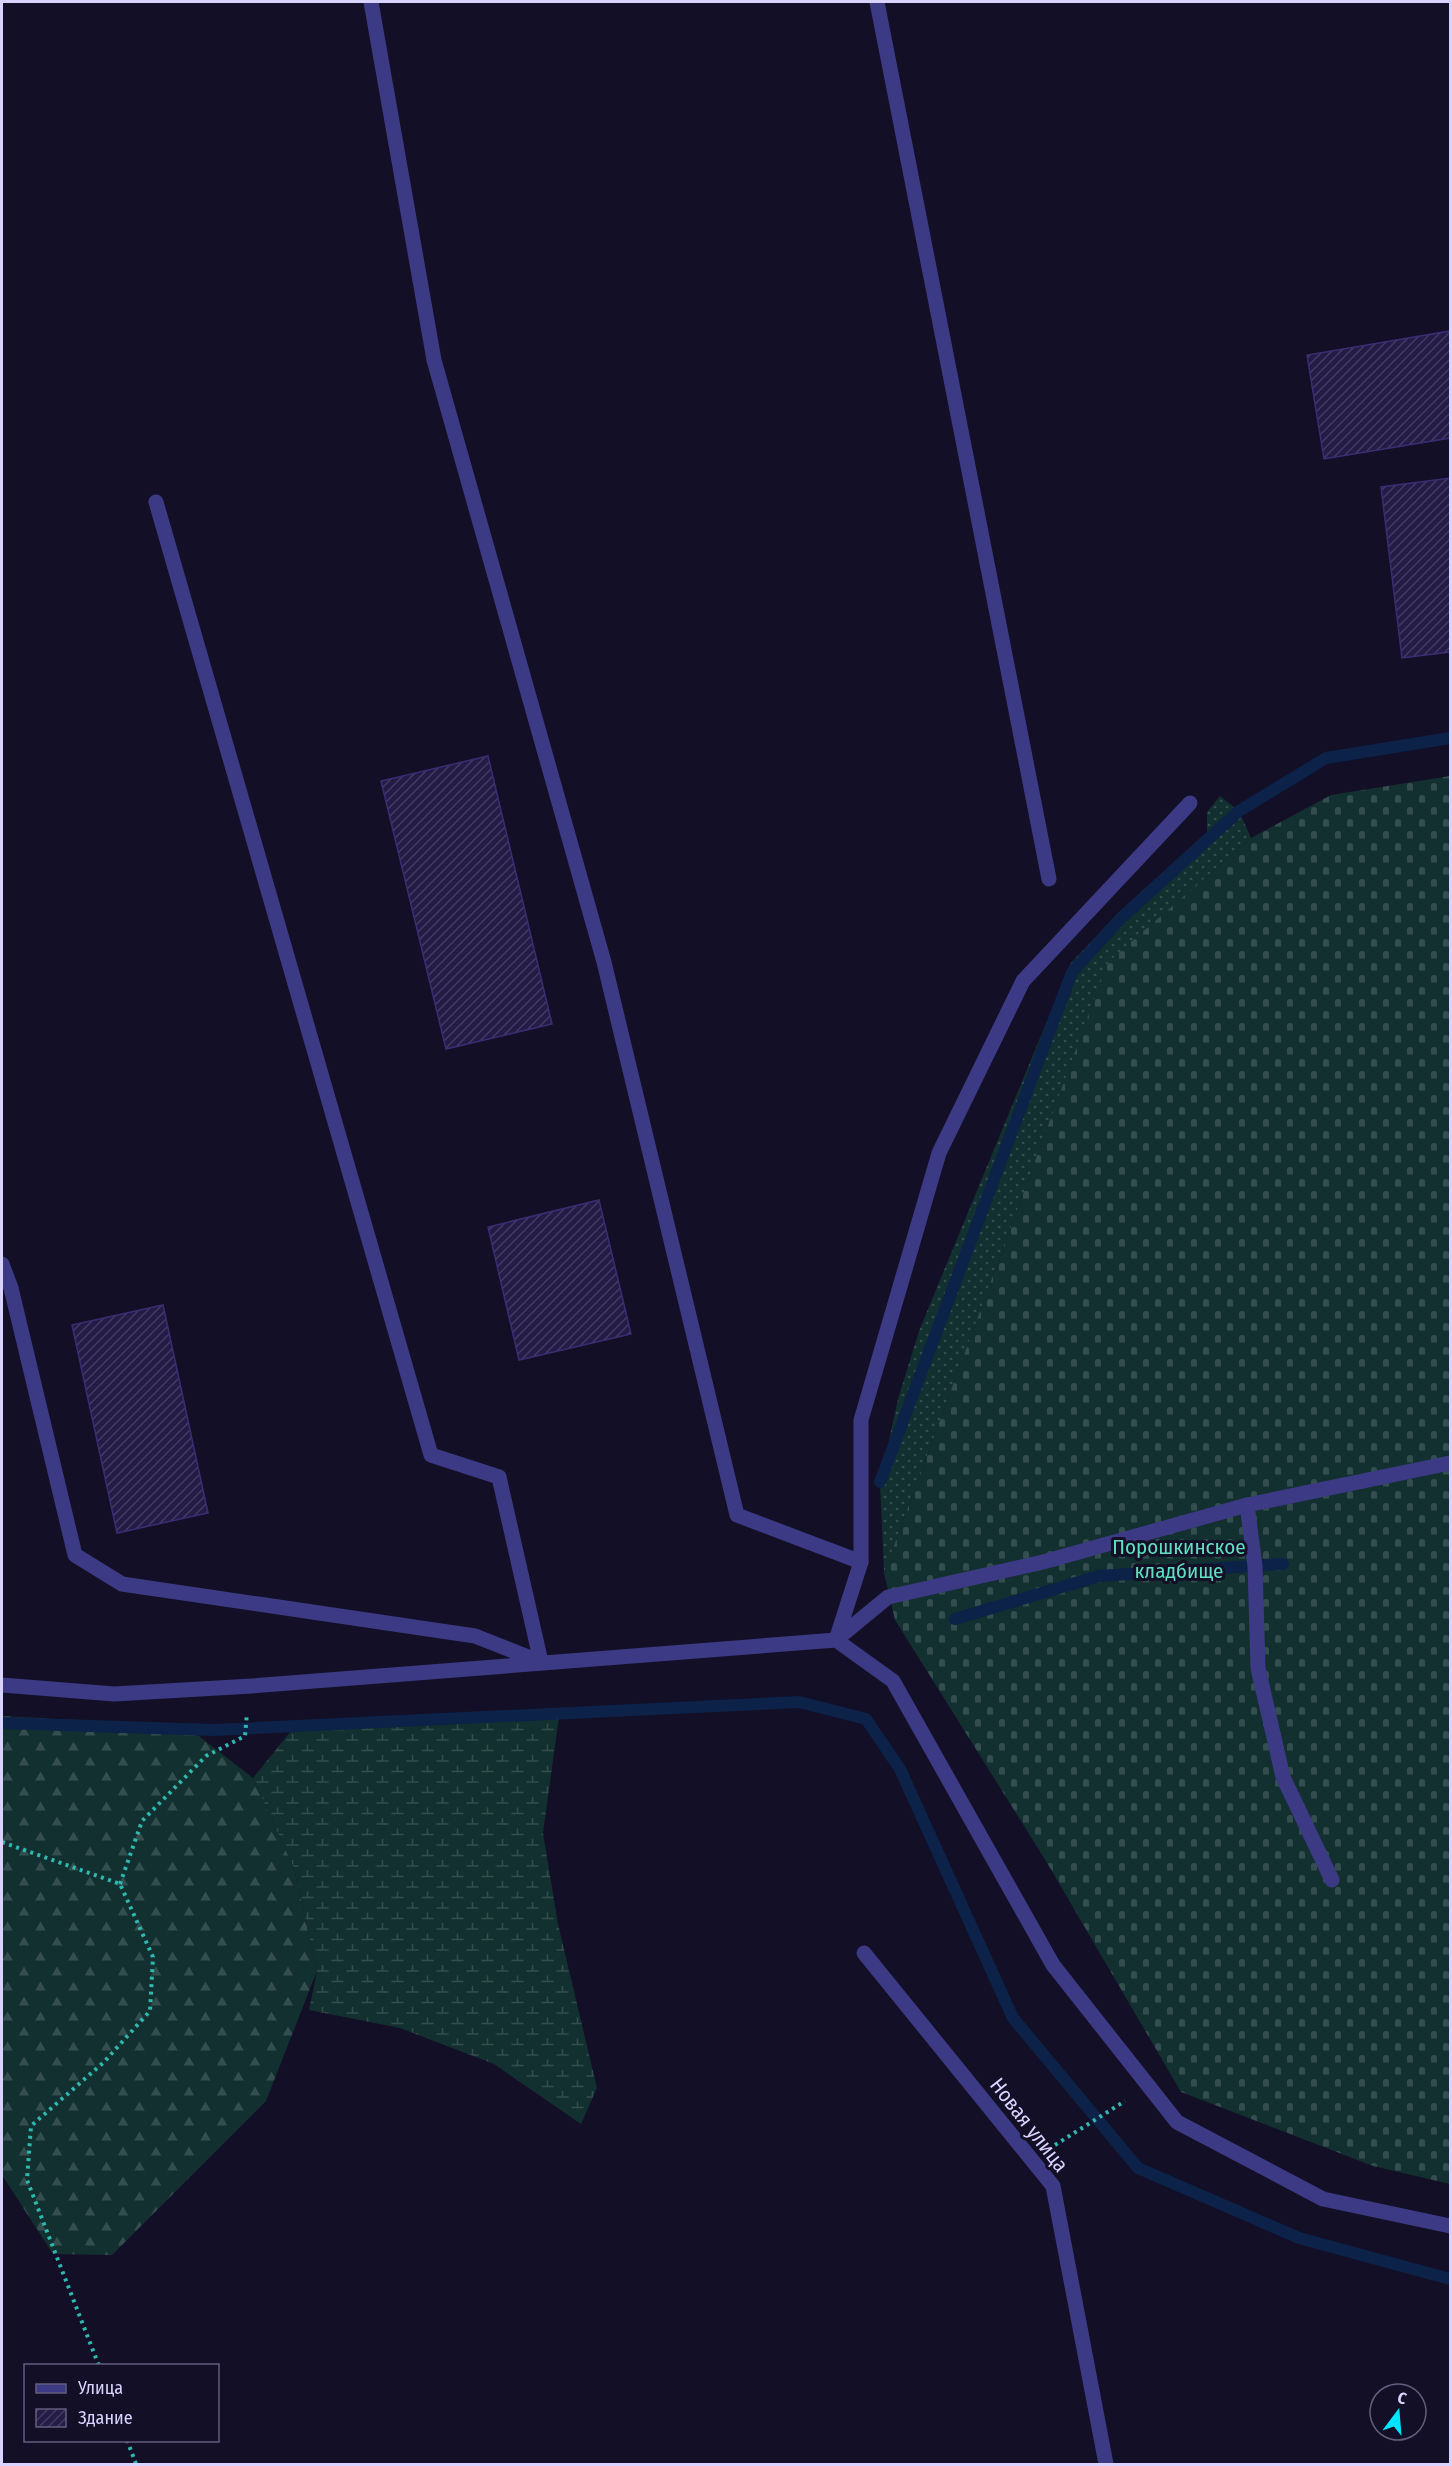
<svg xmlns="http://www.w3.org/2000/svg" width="1452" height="2466" font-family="'Fira Sans Condensed',sans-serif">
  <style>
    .grass { fill: url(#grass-dots) }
    .forest { fill: url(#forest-firs) }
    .wetland { fill: url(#wetland-marsh) }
    .cemetery { fill: url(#cemetery-stones) }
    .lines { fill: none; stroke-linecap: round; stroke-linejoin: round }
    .stream { stroke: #0c2248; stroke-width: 12 }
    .building { fill: url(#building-hatch); stroke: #3b2d73; stroke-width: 1.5 }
    .path { stroke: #2fb8b0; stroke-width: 4; stroke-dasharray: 3 4.5; stroke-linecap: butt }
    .lane { stroke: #3d3a85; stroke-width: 15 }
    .street { stroke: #3d3a85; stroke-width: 15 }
    .labels { text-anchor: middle; stroke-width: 6; stroke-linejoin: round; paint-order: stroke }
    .park-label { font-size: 21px; fill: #5fe0c0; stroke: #130f26 }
    .street-label { font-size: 21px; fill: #d9d4ff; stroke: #130f26 }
  </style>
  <defs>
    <pattern id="grass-dots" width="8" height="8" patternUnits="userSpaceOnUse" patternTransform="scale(1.5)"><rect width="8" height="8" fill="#12302f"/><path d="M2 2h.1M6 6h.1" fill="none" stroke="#344d4e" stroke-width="1.8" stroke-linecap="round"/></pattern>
    <pattern id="forest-firs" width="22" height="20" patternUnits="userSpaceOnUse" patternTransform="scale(1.5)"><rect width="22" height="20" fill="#12302f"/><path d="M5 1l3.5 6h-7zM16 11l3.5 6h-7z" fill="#344d4e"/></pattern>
    <pattern id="wetland-marsh" width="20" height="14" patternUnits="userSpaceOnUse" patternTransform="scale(1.5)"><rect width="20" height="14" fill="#12302f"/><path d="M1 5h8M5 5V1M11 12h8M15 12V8" fill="none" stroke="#344d4e"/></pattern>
    <pattern id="cemetery-stones" width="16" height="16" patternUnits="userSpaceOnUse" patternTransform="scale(1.5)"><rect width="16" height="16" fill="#12302f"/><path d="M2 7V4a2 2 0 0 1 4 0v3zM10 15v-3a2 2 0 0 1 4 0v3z" fill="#344d4e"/></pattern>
    <pattern id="building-hatch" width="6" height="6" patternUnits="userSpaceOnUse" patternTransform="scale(1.5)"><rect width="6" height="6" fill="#241b47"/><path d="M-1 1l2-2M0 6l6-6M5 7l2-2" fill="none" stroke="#433b63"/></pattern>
  </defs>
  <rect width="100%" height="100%" fill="#130f26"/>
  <!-- grass -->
  <path class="grass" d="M1220,796L1239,811L1251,838L1108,963L884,1573L880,1482L898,1399L919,1331L1071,963L1118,913L1207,832V812Z"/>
  <!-- forest -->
  <path class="forest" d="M2,1716L186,1726L253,1778L294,1868L317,1971L266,2101L112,2255L53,2254L2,2175Z"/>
  <!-- wetland -->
  <path class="wetland" d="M559,1717L543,1833L558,1924L597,2088L581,2124L494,2064L400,2028L309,2010L317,1971L294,1868L253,1778L291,1731Z"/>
  <!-- cemetery -->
  <path class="cemetery" d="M1450,776V2184L1373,2166L1181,2092L1046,1861L895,1620L884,1573L1108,962L1251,838L1331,795Z"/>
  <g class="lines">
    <!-- stream -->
    <g class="stream">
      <path d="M880,1482L1072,972L1120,919L1239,811L1326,758L1450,738"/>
      <path d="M955,1619L1099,1576L1283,1564"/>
      <path d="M2,1723L214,1730L799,1702L866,1719L900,1769L1013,2018L1138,2168L1299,2238L1450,2279"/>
    </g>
  </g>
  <!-- building -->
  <g class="building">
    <path d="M1450,331V438L1324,459L1307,355Z"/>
    <path d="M1450,478V652L1402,658L1381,487Z"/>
    <path d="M488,756L552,1024L446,1049L381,781Z"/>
    <path d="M599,1200L631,1334L519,1360L488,1227Z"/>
    <path d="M163,1305L208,1513L117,1533L72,1325Z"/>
  </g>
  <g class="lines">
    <!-- path -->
    <g class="path">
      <path d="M2,1842L120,1884L153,1957L150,2011L104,2062L31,2126L27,2180L99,2366"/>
      <path d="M120,1884L142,1821L206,1756L245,1736L247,1713"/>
      <path d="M1055,2145L1125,2101"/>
      <path d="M127,2440L136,2464"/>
    </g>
    <!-- lane -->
    <g class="lane">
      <path d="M371,2L434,360L604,962L737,1515L861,1562"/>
      <path d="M877,2L1049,879"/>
      <path d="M156,502L431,1455L499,1477L541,1662"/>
      <path d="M2,1264L11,1288L75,1555L122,1584L475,1636L541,1662"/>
      <path d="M1247,1505L1255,1566L1258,1668L1283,1777L1332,1880"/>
      <path d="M837,1639L888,1597L1043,1562L1247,1505L1450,1463"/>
      <path d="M836,1640L861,1562V1420L939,1153L1023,981L1190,803"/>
    </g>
    <!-- street -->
    <g class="street">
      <path d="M2,1685L114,1694L252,1686L836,1640L893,1681L1053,1965L1177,2122L1323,2199L1450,2226"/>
      <path d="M864,1953L1053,2186L1106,2464"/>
    </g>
  </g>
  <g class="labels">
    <!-- park labels -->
    <g class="park-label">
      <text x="1179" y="1554">Порошкинское<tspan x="1179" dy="24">кладбище</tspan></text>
    </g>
    <!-- street labels -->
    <g class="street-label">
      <text transform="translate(1029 2125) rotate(52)" y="7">Новая улица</text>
    </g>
  </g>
  <!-- border -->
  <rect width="1452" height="2466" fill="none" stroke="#d9d4ff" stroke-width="6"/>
  <!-- legend -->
  <rect x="24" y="2364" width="195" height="78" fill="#130f26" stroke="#625e7d" stroke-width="1.5"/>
  <rect x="36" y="2384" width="30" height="9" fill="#3d3a85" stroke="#625e7d" stroke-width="1.5"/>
  <text x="78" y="2394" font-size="18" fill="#d9d4ff">Улица</text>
  <rect x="36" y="2409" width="30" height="18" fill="url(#building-hatch)" stroke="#625e7d" stroke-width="1.5"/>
  <text x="78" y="2424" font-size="18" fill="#d9d4ff">Здание</text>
  <!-- north arrow -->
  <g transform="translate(1398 2412) rotate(16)"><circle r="28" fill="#130f26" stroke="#625e7d" stroke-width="1.5"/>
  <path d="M0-4.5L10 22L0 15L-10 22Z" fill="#00e5ff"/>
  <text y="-9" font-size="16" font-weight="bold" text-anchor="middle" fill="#d9d4ff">С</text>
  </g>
</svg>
